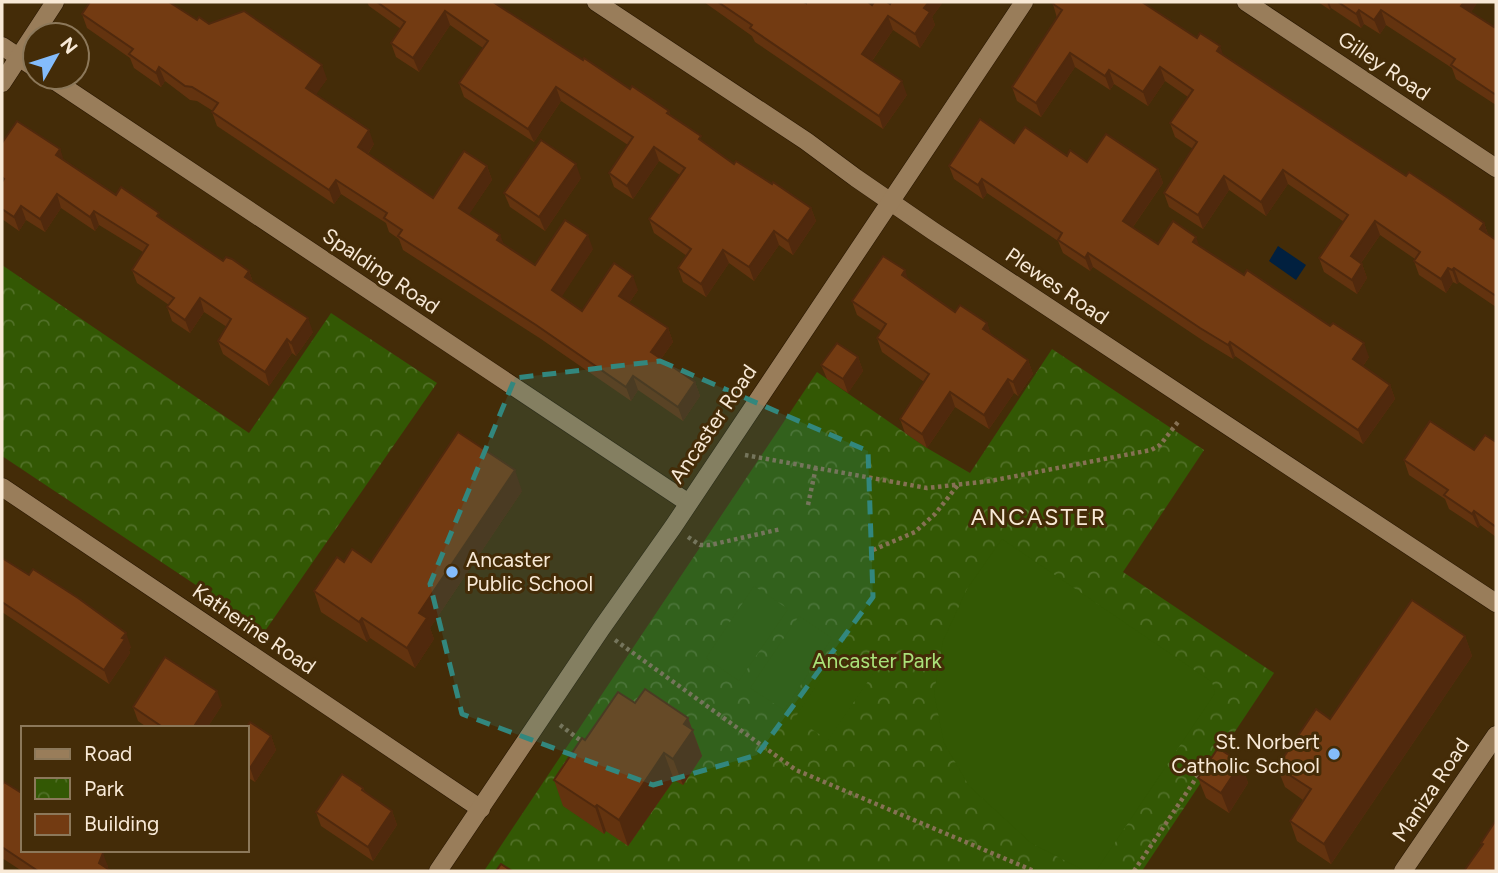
<svg xmlns="http://www.w3.org/2000/svg" width="1498" height="873" font-family="Figtree,sans-serif">
  <style>
    .park { fill: url(#park-crowns) }
    .garden { fill: #335804 }
    .water { fill: #01203f }
    .lines { fill: none; stroke-linecap: round; stroke-linejoin: round }
    .minor-casing { stroke: #271500; stroke-width: 19 }
    .path { stroke: #867154; stroke-width: 4.5; stroke-dasharray: 3.5 3.5; stroke-linecap: butt }
    .minor { stroke: #997d5a; stroke-width: 18 }
    .wall { fill: #63330f }
    .shaded-wall { fill: #50290d }
    .building { fill: #733b12; stroke: #50290d; stroke-width: 2 }
    .marked { fill: #32877e; fill-opacity: 0.2; stroke: #32877e; stroke-width: 5; stroke-dasharray: 14 9; stroke-linejoin: round }
    .poi-dot { fill: #84bcfb; stroke: #442c08; stroke-width: 2.5 }
    .labels { text-anchor: middle; stroke-width: 6; stroke-linejoin: round; paint-order: stroke }
    .street-label { font-size: 21px; fill: #f8e9d6; stroke: #442c08 }
    .poi-label { font-size: 21px; fill: #f8e9d6; stroke: #442c08; text-anchor: start }
    .park-label { font-size: 21px; fill: #aae279; stroke: #442c08 }
    .neighbourhood-label { font-size: 23px; letter-spacing: 2px; fill: #f8e9d6; stroke: #442c08 }
  </style>
  <defs>
    <pattern id="park-crowns" width="20" height="18" patternUnits="userSpaceOnUse" patternTransform="scale(1.75)"><rect width="20" height="18" fill="#335804"/><path d="M2 6a3 3 0 1 1 6 0M12 15a3 3 0 1 1 6 0" fill="none" stroke="#517028"/></pattern>
  </defs>
  <rect width="100%" height="100%" fill="#442c08"/>
  <!-- park -->
  <g class="park">
    <path d="M2,265L249,433L331,313L437,383L265,631L2,456Z"/>
    <path d="M1052,349L1204,450L1123,572L1274,673L1142,871H484L817,372L927,448L970,473Z"/>
  </g>
  <!-- garden -->
  <g class="garden">
    <path d="M1002,539L1212,682L1215,693L1096,871H1085L1031,843L969,786L944,743L934,693L943,641L967,589Z"/>
    <path d="M754,586L788,609L739,681L706,658Z"/>
    <path d="M799,616L832,638L784,710L750,688Z"/>
    <path d="M843,645L877,668L828,740L795,718Z"/>
  </g>
  <!-- water -->
  <path class="water" d="M1278,246L1306,265L1296,280L1269,261Z"/>
  <g class="lines">
    <defs>
      <g id="minor">
        <path d="M596,2L806,141L856,178L933,231L1496,603"/>
        <path d="M1246,2L1496,168"/>
        <path d="M2,46L35,68"/>
        <path d="M49,77L687,502"/>
        <path d="M2,83L55,2"/>
        <path d="M2,487L481,809"/>
        <path d="M438,871L601,629L673,527L1024,2"/>
        <path d="M1403,871L1496,735"/>
      </g>
    </defs>
    <!-- minor casing -->
    <use href="#minor" class="minor-casing"/>
    <!-- path -->
    <g class="path">
      <path d="M745,455L927,488L990,481L1151,450L1160,445L1178,422"/>
      <path d="M808,505L816,467"/>
      <path d="M688,537L700,545H710L781,529"/>
      <path d="M873,550L915,532L935,514L958,485"/>
      <path d="M615,640L796,770L1034,871"/>
      <path d="M560,725L584,743"/>
      <path d="M1134,871L1209,759"/>
    </g>
    <!-- minor -->
    <use href="#minor" class="minor"/>
  </g>
  <!-- wall -->
  <g class="wall">
    <path d="M367,2H493L583,60L630,89L669,111L670,115L703,143L734,164L772,184L811,208L816,221L793,255L779,245L754,281L729,263L706,297L683,282L678,268L687,256L654,233L649,219L680,175L659,161L633,199L614,187L609,173L628,145L561,101L534,142L464,97L459,83L483,48L450,25L419,72L396,57L391,43L401,29L369,6Z"/>
    <path d="M704,2H804L872,5L890,4L891,2H943L932,17L935,25L920,48L893,30L872,61L907,95L883,129L755,42L752,36Z"/>
    <path d="M1054,2H1145V4L1345,136L1406,176L1484,223L1488,234L1496,240V307L1459,282L1457,284L1453,282L1446,293L1419,275L1414,261L1415,259L1380,235L1361,263L1362,264L1367,278L1357,294L1324,272L1319,258L1344,222L1288,184L1266,216L1229,190L1203,229L1169,207L1164,193L1193,149L1175,137L1170,123L1188,97L1165,81L1148,106L1114,84L1110,90L1075,67L1041,117L1017,101L1012,87L1057,18L1053,4Z"/>
    <path d="M1318,2H1477V3L1471,12L1494,27L1496,23V105L1456,79L1452,68L1386,25L1380,34L1364,24L1361,28L1331,8L1330,10Z"/>
    <path d="M82,14L197,20L209,24L327,79L316,94L374,144L368,154L433,198L487,166L492,180L469,214L504,245L535,265L593,249L561,297L582,311L638,290L629,303L668,328L673,342L661,359L695,382L700,396L683,421L638,390L631,401L541,339L403,250L399,239L389,232L386,223L341,194L334,204L217,126L212,112L213,111L197,101L190,100L165,81L161,87L134,68L130,58L87,28Z"/>
    <path d="M2,143L60,149L63,160L116,195L161,219L223,261L249,271L253,282L313,332L296,356L292,353L269,386L223,354L218,341L227,327L204,312L190,333L172,321L167,307L169,305L137,283L132,270L143,252L99,225L95,231L61,208L45,232L26,220L19,231L2,219Z"/>
    <path d="M1014,143L1087,162L1158,169L1163,183L1133,227L1158,244L1200,246L1369,357L1363,366L1390,385L1395,399L1363,444L1235,356L1233,359L1205,342L1093,267L1090,271L1063,253L1058,241L987,193L983,199L954,179L949,166Z"/>
    <path d="M581,178L545,231L510,207L504,193Z"/>
    <path d="M908,280L955,312L987,323L991,335L1028,360L1033,374L1018,396L1014,393L989,429L955,407L927,448L905,433L900,419L924,382L882,352L877,338L881,331L857,315L852,301Z"/>
    <path d="M858,357L863,371L848,393L827,379L821,365Z"/>
    <path d="M1496,442V537L1480,525L1478,528L1449,509L1445,499L1409,475L1404,460L1474,450Z"/>
    <path d="M522,491L430,628L434,639L415,668L370,638L367,642L321,612L314,591L344,562H371Z"/>
    <path d="M2,558L131,647L129,650L130,653L109,684L2,612Z"/>
    <path d="M1465,636L1472,656L1331,864L1297,841L1290,821L1303,800L1285,787L1277,767L1330,719Z"/>
    <path d="M635,703L688,718L702,756L683,785L674,780L628,846L606,831L604,834L563,806L554,780Z"/>
    <path d="M222,705L207,728H148L138,721L133,707Z"/>
    <path d="M247,728L271,736L276,750L255,782L247,777Z"/>
    <path d="M1241,763L1248,783L1229,813L1206,798L1198,778Z"/>
    <path d="M2,785L101,851L108,867V869L111,871H22L2,858Z"/>
    <path d="M363,788L365,792L392,811L397,825L373,861L321,826L316,812Z"/>
  </g>
  <!-- shaded-wall -->
  <g class="shaded-wall">
    <path d="M929,2H943L932,17L935,25L920,48L915,34L924,8Z"/>
    <path d="M1327,2H1329L1331,8L1330,10Z"/>
    <path d="M1464,2H1477V3L1466,20L1461,6Z"/>
    <path d="M1359,10L1364,24L1361,28L1356,14Z"/>
    <path d="M1381,10L1386,25L1380,34L1374,20Z"/>
    <path d="M445,11L450,25L419,72L413,58Z"/>
    <path d="M888,16L893,30L867,68L862,54Z"/>
    <path d="M1220,46L1225,60L1217,51Z"/>
    <path d="M1070,53L1075,67L1041,117L1036,103Z"/>
    <path d="M322,65L327,79L311,102L306,88Z"/>
    <path d="M159,67L165,81L161,87L156,73Z"/>
    <path d="M1160,67L1165,81L1148,106L1143,92Z"/>
    <path d="M1109,70L1114,84L1110,90L1105,76Z"/>
    <path d="M902,81L907,95L883,129L879,116Z"/>
    <path d="M556,87L561,101L534,142L528,129Z"/>
    <path d="M369,130L374,144L363,161L358,147Z"/>
    <path d="M654,147L659,161L633,199L627,186Z"/>
    <path d="M60,149L65,163L56,155Z"/>
    <path d="M576,164L581,178L545,231L539,217Z"/>
    <path d="M487,166L492,180L464,222L459,208Z"/>
    <path d="M1158,169L1163,183L1128,234L1123,221Z"/>
    <path d="M1283,170L1288,184L1266,216L1261,202Z"/>
    <path d="M1224,176L1229,190L1203,229L1198,215Z"/>
    <path d="M982,179L987,193L983,199L978,185Z"/>
    <path d="M336,180L341,194L334,204L329,190Z"/>
    <path d="M57,194L61,208L45,232L40,219Z"/>
    <path d="M21,206L26,220L19,231L14,217Z"/>
    <path d="M811,208L816,221L793,255L788,241Z"/>
    <path d="M94,211L99,225L95,231L90,217Z"/>
    <path d="M1375,221L1380,235L1356,270L1351,256Z"/>
    <path d="M1484,223L1489,237L1480,229Z"/>
    <path d="M774,231L779,245L754,281L749,267Z"/>
    <path d="M500,235L506,249L497,240Z"/>
    <path d="M588,235L593,249L557,304L552,290Z"/>
    <path d="M1196,237L1201,251L1193,242Z"/>
    <path d="M723,250L729,263L706,297L701,284Z"/>
    <path d="M1088,253L1093,267L1090,271L1085,258Z"/>
    <path d="M1362,264L1367,278L1357,294L1352,280Z"/>
    <path d="M1448,268L1453,282L1446,293L1441,279Z"/>
    <path d="M1454,268L1459,282L1457,284L1452,270Z"/>
    <path d="M905,270L910,285L902,275Z"/>
    <path d="M249,271L254,285L245,277Z"/>
    <path d="M633,276L638,290L624,310L619,296Z"/>
    <path d="M200,298L204,312L190,333L185,320Z"/>
    <path d="M308,318L313,332L296,356L291,343Z"/>
    <path d="M987,323L992,337L983,329Z"/>
    <path d="M668,328L673,342L656,366L651,352Z"/>
    <path d="M287,339L292,353L269,386L265,372Z"/>
    <path d="M1230,342L1235,356L1233,359L1228,345Z"/>
    <path d="M1364,343L1369,357L1358,373L1353,359Z"/>
    <path d="M858,357L863,371L848,393L843,379Z"/>
    <path d="M1028,360L1033,374L1018,396L1013,382Z"/>
    <path d="M633,376L638,390L631,401L626,387Z"/>
    <path d="M1008,379L1014,393L989,429L984,415Z"/>
    <path d="M695,382L700,396L683,421L678,407Z"/>
    <path d="M1390,385L1395,399L1363,444L1358,430Z"/>
    <path d="M950,392L955,407L927,448L922,434Z"/>
    <path d="M515,470L522,491L430,628L434,639L415,668L407,648L419,613Z"/>
    <path d="M1474,511L1480,525L1478,528L1472,514Z"/>
    <path d="M362,618L370,638L367,642L359,622Z"/>
    <path d="M126,633L131,647L129,650L130,653L109,684L104,670Z"/>
    <path d="M1465,636L1472,656L1331,864L1324,844Z"/>
    <path d="M217,691L222,705L207,728H193Z"/>
    <path d="M688,718L702,756L683,785L673,759L684,724Z"/>
    <path d="M271,736L276,750L255,782L250,768Z"/>
    <path d="M664,753L674,780L628,846L619,820Z"/>
    <path d="M1241,763L1248,783L1229,813L1221,793Z"/>
    <path d="M597,805L606,831L604,834L595,807Z"/>
    <path d="M392,811L397,825L373,861L368,847Z"/>
    <path d="M99,850H101L102,854L103,853L108,867L106,871L99,863Z"/>
  </g>
  <!-- building -->
  <g class="building">
    <path d="M90,2H169L197,20L199,17L209,24L244,11L322,65L306,88L369,130L358,147L433,198L464,151L487,166L459,208L500,235L497,240L535,265L565,220L588,235L552,290L582,311L614,263L633,276L619,296L668,328L651,352L695,382L678,407L633,376L626,387L536,325L398,236L402,230L384,218L387,213L336,180L329,190L212,112L218,103L192,87L185,86L159,67L156,73L129,54L133,49L82,14Z"/>
    <path d="M377,2H493L583,60L584,58L630,89L632,86L669,111L667,113L701,136L699,139L734,164L736,161L772,184L773,182L811,208L788,241L774,231L749,267L723,250L701,284L678,268L691,249L649,219L685,168L654,147L627,186L609,173L633,137L556,87L528,129L459,83L488,41L445,11L413,58L391,43L405,22Z"/>
    <path d="M718,2H804L806,3V2H868L872,5L874,2H887L890,4L891,2H929L924,8L930,12L915,34L888,16L862,54L902,81L879,116L750,28L752,25Z"/>
    <path d="M1054,2H1142L1197,38L1200,33L1220,46L1217,51L1345,136L1406,176L1409,172L1448,198L1484,223L1480,229L1496,240V296L1454,268L1452,270L1448,268L1441,279L1414,261L1420,252L1375,221L1351,256L1362,264L1352,280L1319,258L1348,215L1283,170L1261,202L1224,176L1198,215L1164,193L1197,142L1170,123L1193,90L1160,67L1143,92L1109,70L1105,76L1070,53L1036,103L1012,87L1062,10L1053,4Z"/>
    <path d="M1338,2H1464L1461,6L1494,27L1496,23V95L1451,65L1455,59L1381,10L1374,20L1359,10L1356,14Z"/>
    <path d="M980,119L1014,143L1025,127L1067,156L1070,150L1087,162L1106,134L1158,169L1123,221L1158,244L1173,221L1196,237L1193,242L1244,275L1247,270L1330,326L1333,323L1364,343L1353,359L1390,385L1358,430L1230,342L1228,345L1200,328L1088,253L1085,258L1058,240L1062,233L982,179L978,185L949,166Z"/>
    <path d="M17,121L60,149L56,155L116,195L121,187L159,213L157,216L223,261L226,257L232,259L249,271L245,277L308,318L291,343L287,339L265,372L218,341L231,319L200,298L185,320L167,307L174,298L132,270L148,245L94,211L90,217L57,194L40,219L21,206L14,217L2,209V182L4,179L2,177V143Z"/>
    <path d="M541,140L576,164L539,217L504,193Z"/>
    <path d="M883,256L905,270L902,275L955,312L960,305L987,323L983,329L1028,360L1013,382L1008,379L984,415L950,392L922,434L900,419L929,374L877,338L886,324L852,301Z"/>
    <path d="M837,343L858,357L843,379L821,365Z"/>
    <path d="M1430,421L1474,450L1485,435L1496,442V527L1474,511L1472,514L1444,495L1448,490L1404,460Z"/>
    <path d="M458,432L515,470L419,613L427,618L407,648L362,618L359,622L314,591L337,557L344,562L352,549L371,562Z"/>
    <path d="M2,558L29,575L33,569L78,598L126,633L122,638L125,639L104,670L2,602Z"/>
    <path d="M1412,600L1465,636L1324,844L1290,821L1311,789L1277,767L1316,709L1330,719Z"/>
    <path d="M165,657L217,691L193,728H164L133,707Z"/>
    <path d="M645,689L688,718L684,724L693,730L673,759L664,753L619,820L597,805L595,807L554,780L582,738L585,740L618,692L635,703Z"/>
    <path d="M250,722L271,736L250,768L247,766V728H246Z"/>
    <path d="M1218,748L1241,763L1221,793L1198,778Z"/>
    <path d="M342,774L363,788L362,790L392,811L368,847L316,812Z"/>
    <path d="M4,782L23,794V850H100L103,853L99,863L111,871H38L2,847V785Z"/>
    <path d="M1496,820V871H1464L1483,844L1481,843Z"/>
    <path d="M501,864L512,871H496Z"/>
  </g>
  <!-- marked area -->
  <path class="marked" d="M660,361L868,451L873,597L757,755L653,785L462,714L430,584L515,378Z"/>
  <!-- markers -->
  <g class="poi-dot">
    <circle cx="452" cy="572" r="7"/>
    <circle cx="1334" cy="754" r="7"/>
  </g>
  <g class="labels">
    <!-- street labels -->
    <g class="street-label">
      <text transform="translate(1384 66) rotate(34)" y="7">Gilley Road</text>
      <text transform="translate(381 271) rotate(34)" y="7">Spalding Road</text>
      <text transform="translate(1057 286) rotate(34)" y="7">Plewes Road</text>
      <text transform="translate(713 424) rotate(-56)" y="7">Ancaster Road</text>
      <text transform="translate(254 629) rotate(34)" y="7">Katherine Road</text>
      <text transform="translate(1431 790) rotate(-56)" y="7">Maniza Road</text>
    </g>
    <!-- poi labels -->
    <g class="poi-label">
      <text x="466" y="567">Ancaster<tspan x="466" dy="24">Public School</tspan></text>
      <text x="1320" y="749" text-anchor="end">St. Norbert<tspan x="1320" dy="24">Catholic School</tspan></text>
    </g>
    <!-- park labels -->
    <g class="park-label">
      <text x="877" y="668">Ancaster Park</text>
    </g>
    <!-- neighbourhood labels -->
    <g class="neighbourhood-label">
      <text x="1039" y="525">ANCASTER</text>
    </g>
  </g>
  <!-- border -->
  <rect width="1498" height="873" fill="none" stroke="#f8e9d6" stroke-width="7"/>
  <!-- legend -->
  <rect x="21" y="726" width="228" height="126" fill="#442c08" stroke="#8c785a" stroke-width="2"/>
  <rect x="35" y="749" width="35" height="10" fill="#997d5a" stroke="#8c785a" stroke-width="2"/>
  <text x="84" y="761" font-size="21" fill="#f8e9d6">Road</text>
  <rect x="35" y="778" width="35" height="21" fill="url(#park-crowns)" stroke="#8c785a" stroke-width="2"/>
  <text x="84" y="796" font-size="21" fill="#f8e9d6">Park</text>
  <rect x="35" y="814" width="35" height="21" fill="#733b12" stroke="#8c785a" stroke-width="2"/>
  <text x="84" y="831" font-size="21" fill="#f8e9d6">Building</text>
  <!-- north arrow -->
  <g transform="translate(56 56) rotate(51)"><circle r="33" fill="#442c08" stroke="#8c785a" stroke-width="2"/>
  <path d="M0-5L12 26L0 18L-12 26Z" fill="#84bcfb"/>
  <text y="-10" font-size="19" font-weight="bold" text-anchor="middle" fill="#f8e9d6">N</text>
  </g>
</svg>
